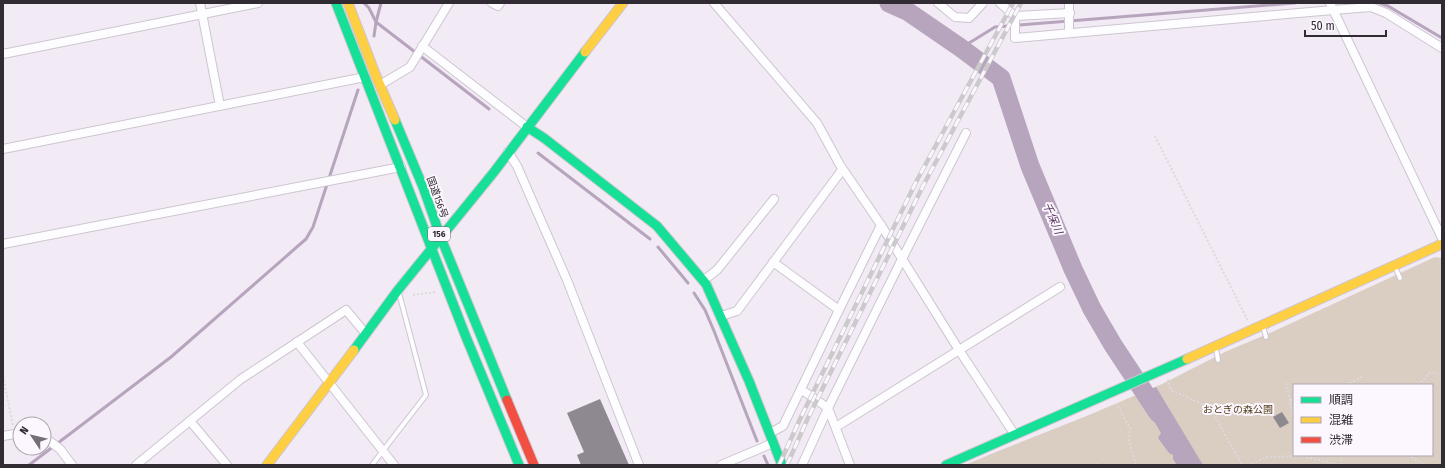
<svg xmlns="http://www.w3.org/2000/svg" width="1445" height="468" font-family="'Fira Sans Condensed','Noto Sans JP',sans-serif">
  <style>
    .green { fill: #dacdc2; fill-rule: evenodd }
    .water { fill: #b6a5bc }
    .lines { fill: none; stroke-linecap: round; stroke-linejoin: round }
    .stream { stroke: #b6a5bc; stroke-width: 3 }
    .river { stroke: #b6a5bc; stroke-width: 19 }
    .building { fill: #8e8991 }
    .lane-casing { stroke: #cdc6cf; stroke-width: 6 }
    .street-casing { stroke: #cdc6cf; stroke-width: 10 }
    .fast-casing { stroke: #cdc6cf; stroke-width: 11 }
    .slow-casing { stroke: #cdc6cf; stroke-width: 11 }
    .jam-casing { stroke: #cdc6cf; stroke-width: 11 }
    .path { stroke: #dcdadd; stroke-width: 2; stroke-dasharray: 2 2; stroke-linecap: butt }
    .lane { stroke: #fdfcfe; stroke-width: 4 }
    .street { stroke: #fdfcfe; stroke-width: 8 }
    .fast { stroke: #16e098; stroke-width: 9 }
    .slow { stroke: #ffcf43; stroke-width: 9 }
    .jam { stroke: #f24e42; stroke-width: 9 }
    .rail-casing { stroke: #cbc9cb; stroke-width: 4.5 }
    .rail { stroke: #fcf6fe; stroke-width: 3; stroke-dasharray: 9; stroke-linecap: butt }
    .labels { text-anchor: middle; stroke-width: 4; stroke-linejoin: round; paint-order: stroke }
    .shield { fill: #fcf6fe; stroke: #6e6870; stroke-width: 1 }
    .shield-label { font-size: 9px; font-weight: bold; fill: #312b33 }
    .street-label { font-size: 10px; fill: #312b33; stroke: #fcf6fe }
    .park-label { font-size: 10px; fill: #523e14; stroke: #fcf6fe }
    .water-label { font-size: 11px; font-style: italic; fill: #53335d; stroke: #fcf6fe }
  </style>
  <rect width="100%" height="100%" fill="#f2eaf5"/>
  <!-- green -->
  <path class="green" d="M1435,257L1442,258V465H965L996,452L1089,415L1162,384L1227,351L1270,333ZM1294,385H1432V455H1294Z"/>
  <!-- water -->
  <path class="water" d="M1156,387L1203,465H1177L1173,459V455L1169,453L1158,438L1161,433C1157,426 1154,420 1148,415V410L1144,407L1137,395Z"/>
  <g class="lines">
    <!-- stream -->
    <g class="stream">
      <path d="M364,3L369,8L376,22L489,109"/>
      <path d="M1380,3L1388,6L1442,38"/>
      <path d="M374,36L376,22L381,3"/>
      <path d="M961,48L995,27L1295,3"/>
      <path d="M538,153L650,239"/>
      <path d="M658,247L688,283"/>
      <path d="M694,293L705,310L714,331L757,441"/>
      <path d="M764,456L768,465"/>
      <path d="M29,465L171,357L306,239L313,227L358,90"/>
    </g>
    <!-- river -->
    <path class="river" d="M889,3L907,11L961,48L1001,78L1030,166L1073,269L1092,309L1113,345L1158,413"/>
  </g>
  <!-- building -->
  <g class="building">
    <path d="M600,399L629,465H581L577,455L584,452L567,413Z"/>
    <path d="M1282,412L1289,423L1280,428L1273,417Z"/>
  </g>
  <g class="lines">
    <defs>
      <g id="lane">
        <path d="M1395,267L1400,278"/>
        <path d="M1263,326L1266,337"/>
        <path d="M1216,349L1218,360"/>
        <path d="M372,465L426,395L399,293"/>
      </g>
      <g id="street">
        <path d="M200,3L220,106"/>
        <path d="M492,3L498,6L500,3"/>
        <path d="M714,3L817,123L840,165L881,225L959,350L1015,435"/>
        <path d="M938,3L955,17L969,18L983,3"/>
        <path d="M1000,3L1015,16V38L1333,10L1371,7L1386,13L1442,48"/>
        <path d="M1069,3V32"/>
        <path d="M1330,3L1442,238"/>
        <path d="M1015,16L1070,13"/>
        <path d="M422,46L527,127"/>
        <path d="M3,54L258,3"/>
        <path d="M380,85L410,67L449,3"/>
        <path d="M3,149L365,77"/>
        <path d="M508,152L517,166L567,280L639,465"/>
        <path d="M3,244L401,167"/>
        <path d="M773,262L839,310L881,225"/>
        <path d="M704,280L717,270L774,199"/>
        <path d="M721,316L737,311L842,170"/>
        <path d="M297,342L394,465"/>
        <path d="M802,390L828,408L802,465"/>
        <path d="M190,421L227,465"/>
        <path d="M836,427L1060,287"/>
        <path d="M770,433L783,426L839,310"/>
        <path d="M3,436L20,433"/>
        <path d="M44,437L60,449L72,465"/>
        <path d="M136,465L241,379L346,310L366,334"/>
        <path d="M721,465L773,443"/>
        <path d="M850,465L828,408L902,259L966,133"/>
      </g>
      <g id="fast">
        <path d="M336,3L466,337L519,465"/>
        <path d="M395,120L423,187L441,238L507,400"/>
        <path d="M527,127L544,138L657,226L706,284L749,381L782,465"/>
        <path d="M354,350L398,290L494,172L585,52"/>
        <path d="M946,465L1187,359"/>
      </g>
      <g id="slow">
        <path d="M348,3L376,76L395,120"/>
        <path d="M585,52L623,3"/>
        <path d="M1187,359L1442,244"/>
        <path d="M267,465L354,350"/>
      </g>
      <path id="jam" d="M507,400L534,465"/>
    </defs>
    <!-- lane casing -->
    <use href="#lane" class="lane-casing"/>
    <!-- street casing -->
    <use href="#street" class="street-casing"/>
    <!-- fast casing -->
    <use href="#fast" class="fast-casing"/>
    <!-- slow casing -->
    <use href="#slow" class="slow-casing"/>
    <!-- jam casing -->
    <use href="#jam" class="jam-casing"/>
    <!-- path -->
    <g class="path">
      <path d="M1155,136L1248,321"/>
      <path d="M413,295L436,292"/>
      <path d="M3,376L13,426"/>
      <path d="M1168,379L1171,390L1200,403L1212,411L1242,465"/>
      <path d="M1286,383L1294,420"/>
      <path d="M1346,385L1364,376"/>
      <path d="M1418,385L1431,372L1439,374H1442"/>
      <path d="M1290,400L1294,402"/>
      <path d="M1290,400L1294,398"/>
      <path d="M1116,403L1130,428L1129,441L1136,465"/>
      <path d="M1408,455L1424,465"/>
      <path d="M1096,463L1097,465"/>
      <path d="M1248,465L1267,457L1301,456L1341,465"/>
      <path d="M1341,465L1342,455"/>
    </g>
    <!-- lane -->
    <use href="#lane" class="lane"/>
    <!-- street -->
    <use href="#street" class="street"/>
    <!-- fast -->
    <use href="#fast" class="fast"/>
    <!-- slow -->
    <use href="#slow" class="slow"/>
    <!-- jam -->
    <use href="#jam" class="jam"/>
    <defs>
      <g id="rail">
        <path d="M779,465L801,417L916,182L1013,3"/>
        <path d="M787,465L807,420L923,186L1021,3"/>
      </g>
    </defs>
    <!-- rail casing -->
    <use href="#rail" class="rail-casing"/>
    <!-- rail -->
    <use href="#rail" class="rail"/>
  </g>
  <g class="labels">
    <!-- shield labels -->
    <rect class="shield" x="428" y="227" width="22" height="14" rx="3"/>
    <g class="shield-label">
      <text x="439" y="237">156</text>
    </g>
    <!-- street labels -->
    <g class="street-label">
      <text transform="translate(438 197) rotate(70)" y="4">国道156号</text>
    </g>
    <!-- park labels -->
    <g class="park-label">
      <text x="1238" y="413">おとぎの森公園</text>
    </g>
    <!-- water labels -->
    <g class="water-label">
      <text transform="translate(1053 218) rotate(67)" y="4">千保川</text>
    </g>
  </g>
  <!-- border -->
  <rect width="1445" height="468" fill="none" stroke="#312b33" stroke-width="8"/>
  <!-- legend -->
  <rect x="1293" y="384" width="140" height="72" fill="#fcf6fe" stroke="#aba5ad"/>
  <rect x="1301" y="397" width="20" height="6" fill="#16e098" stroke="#aba5ad"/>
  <text x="1329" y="404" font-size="12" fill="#312b33">順調</text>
  <rect x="1301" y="417" width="20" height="6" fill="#ffcf43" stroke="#aba5ad"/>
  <text x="1329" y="424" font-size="12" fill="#312b33">混雑</text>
  <rect x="1301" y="437" width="20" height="6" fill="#f24e42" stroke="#aba5ad"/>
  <text x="1329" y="444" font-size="12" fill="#312b33">渋滞</text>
  <!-- north arrow -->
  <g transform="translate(32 436) rotate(305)"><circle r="19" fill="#fcf6fe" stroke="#aba5ad"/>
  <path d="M0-3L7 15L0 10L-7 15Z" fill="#756e77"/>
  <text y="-6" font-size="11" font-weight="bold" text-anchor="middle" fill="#312b33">N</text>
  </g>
  <!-- scale -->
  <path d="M1305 30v6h81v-6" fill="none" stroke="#312b33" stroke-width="2"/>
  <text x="1311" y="30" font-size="12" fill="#312b33" stroke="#fcf6fe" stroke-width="3" paint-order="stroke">50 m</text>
</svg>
